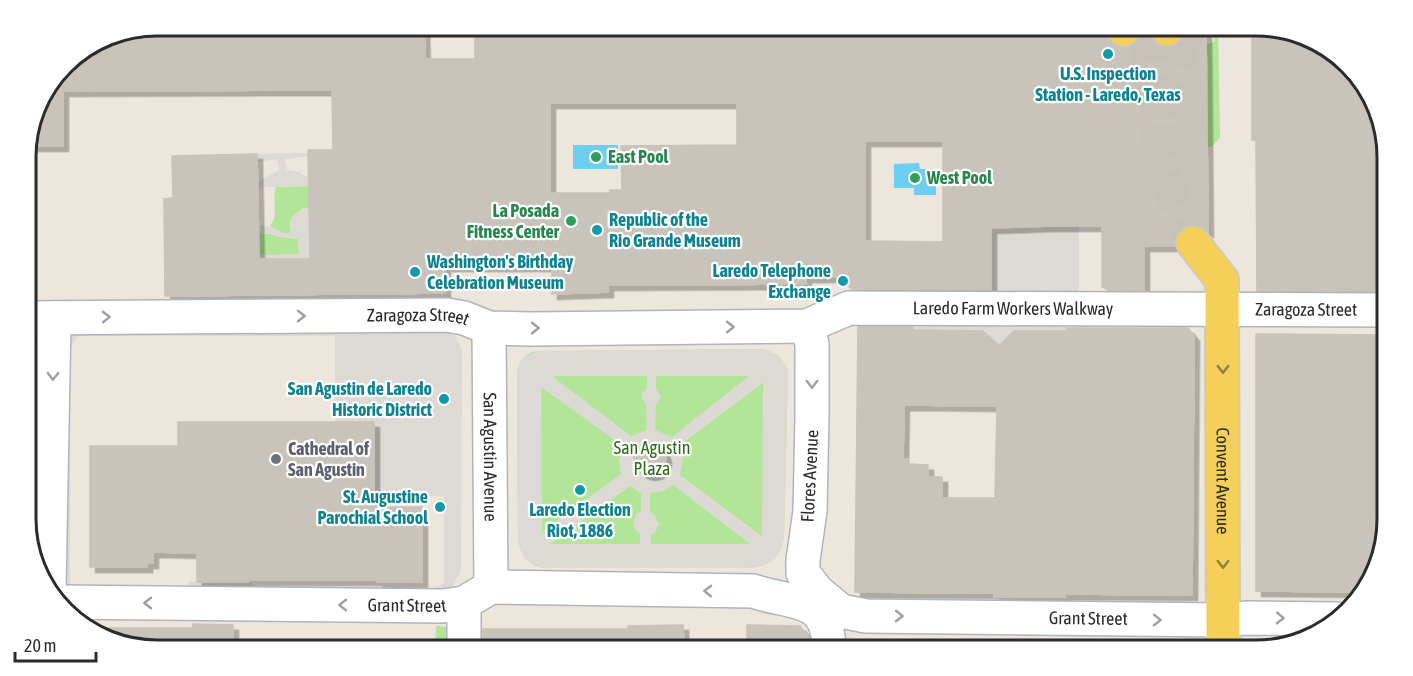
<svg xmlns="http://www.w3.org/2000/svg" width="1413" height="676" font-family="'Asap Condensed',sans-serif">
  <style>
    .green { fill: #b2e598 }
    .plaza { fill: #ddd9d4; fill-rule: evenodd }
    .water { fill: #6ecef1 }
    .building { fill: #c9c4bb; stroke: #c9c2b6; stroke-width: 1.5; fill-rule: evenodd; filter: url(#shadow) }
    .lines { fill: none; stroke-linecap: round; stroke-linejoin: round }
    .major-tunnel { stroke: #c6c1b9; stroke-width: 33; stroke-dasharray: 33 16; stroke-linecap: butt }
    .minor-casing { stroke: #b1b3bf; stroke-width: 36 }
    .major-casing { stroke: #c8c8c8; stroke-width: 36 }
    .minor { stroke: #fff; stroke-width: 33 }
    .major { stroke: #f4d05b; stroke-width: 33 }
    .oneway { stroke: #a0a0a0 }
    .oneway2 { stroke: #907e43 }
    .culture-dot { fill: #0f9aa8; stroke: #fff; stroke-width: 2 }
    .leisure-dot { fill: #2e9e5b; stroke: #fff; stroke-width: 2 }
    .worship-dot { fill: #6b7280; stroke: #fff; stroke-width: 2 }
    .labels { text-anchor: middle; stroke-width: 4.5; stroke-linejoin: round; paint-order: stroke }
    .culture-label { font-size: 18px; font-weight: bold; fill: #0d838f; stroke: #fff; text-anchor: end }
    .leisure-label { font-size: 18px; font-weight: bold; fill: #27864d; stroke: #fff; text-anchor: start }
    .street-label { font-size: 18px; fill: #2b2b2b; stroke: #fff }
    .park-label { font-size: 18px; fill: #2a6a19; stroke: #fff }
    .worship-label { font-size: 18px; font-weight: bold; fill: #5b616d; stroke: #fff; text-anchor: start }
    .rim { fill: none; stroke: #2b2b2b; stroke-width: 3 }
  </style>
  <defs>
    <filter id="shadow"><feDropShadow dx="5.5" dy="5.5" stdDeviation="0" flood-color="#0004"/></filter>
  </defs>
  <rect width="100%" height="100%" fill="#ede6dd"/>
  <!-- green -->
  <g class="green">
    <path d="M1215,26H1218L1220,138L1211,147H1207L1206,44L1214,42Z"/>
    <path d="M309,186V208L302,209L290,222L291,233H282L270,226C280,214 271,201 276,187Z"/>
    <path d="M259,233C273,233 284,239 298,238L299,255H259Z"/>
    <path d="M762,349C776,352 785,360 788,373L784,537C780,559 771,564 750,568H544C528,565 522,556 518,541L517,376C518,362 523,354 537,351Z"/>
    <path d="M436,626L481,629V650H435Z"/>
  </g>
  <!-- plaza -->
  <g class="plaza">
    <path d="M1235,26H1256L1288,32L1236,34Z"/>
    <path d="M308,153V156L285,159V161L287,170L300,172L309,179V186L265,187L258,190V182L279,170L277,159L257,162V154Z"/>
    <path d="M309,208L310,259H259V255L299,254L298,239L278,237L270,233H259V225L275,228L282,233H291V218L297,212Z"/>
    <path d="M1079,226V291L1190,293V322L1186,326H1067V331H1014L1004,341L1001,348L983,331L913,330V328L858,327L852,290H991V227Z"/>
    <path d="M448,330L454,333L462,350L461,571L449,592H70L62,582L67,334ZM78,336H335V422L374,495L444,496V583L435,588L252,586V582H248L189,581L188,586L70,585V348Z"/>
    <path d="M762,349L770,351L781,359L786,366L788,373L784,537L782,546L776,558L765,565L750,568H544L532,564L525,559L518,541L517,376L518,367L524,357L537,351ZM552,376H647V389L642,393V398L646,404L647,430L631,436ZM656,376H749L672,437L655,430L656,405L661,397L656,389ZM763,383L762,535V536L680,475L683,457L679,446ZM541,387L623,446L619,460L621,474L542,532ZM657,443L666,452V466L656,474H643L634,465V452L643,444ZM673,485L749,543V544H651V535L656,531L659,524L655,515L650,511V493L664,491ZM630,486L641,493V511L636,515L633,521L634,528L640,534V544H550Z"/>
  </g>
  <!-- water -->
  <g class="water">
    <rect x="573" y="145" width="45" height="24"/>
    <path d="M919,163L920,169H936V195H914V188H894V164Z"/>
  </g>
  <!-- building -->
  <g class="building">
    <path d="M157,26H424L425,59H475V26H1093V29H1104L1110,43L1119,47H1129L1137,41L1141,29H1148L1151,39L1158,45L1166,48L1176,45L1183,39L1186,28H1206L1208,232L1199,225H1190L1182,228L1176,235L1175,246H1144V290H1109L1102,287V226H1049L991,228V290L852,289L840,277H806V284L608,285V292L552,294V266H445V293L165,296L164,199L173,198L172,156L257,154L259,259H310L308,150H333L332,90L63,91V146H26L39,98L70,58L107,35ZM550,103H737V145L621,146L622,190H610V193H550ZM865,141H943V242L865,241Z"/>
    <path d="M1252,32H1289L1307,36L1360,77L1386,139L1387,291H1257L1256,140H1252Z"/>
    <path d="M858,327H913V330L983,331L999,346L1014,331H1067V328H1188L1194,336L1192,595L1065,594V597H994V593L855,592ZM904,405L997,406L995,498H942V477H928V465L908,464V459H903Z"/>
    <path d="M1256,334L1387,335L1388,520L1377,570L1359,592L1256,591Z"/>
    <path d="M178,422H374V507H422V582H377V580H248V582H197V553L153,552V563H147V567H90V446H178Z"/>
    <circle cx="650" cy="459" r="16"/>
    <path d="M193,624L233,625V650L157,651L106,640L99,634V628H193Z"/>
    <path d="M683,625L684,650H483V629H628V626Z"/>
    <path d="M747,625L800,626L809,639L810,650H747Z"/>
  </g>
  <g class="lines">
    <!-- major-tunnel -->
    <g class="major-tunnel">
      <path d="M1145,29L1157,116L1162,173L1193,243"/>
      <path d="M1159,111L1189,28"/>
    </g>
    <defs>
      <g id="minor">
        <path id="s1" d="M26,318L447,315L464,318L489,328L531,329L807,326L849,308L1387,310"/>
        <path id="s2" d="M807,326L812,344V415L810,511L803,560V573L817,591L841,611L866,616L1223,620L1247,618L1337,619"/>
        <path id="s3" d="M489,328L491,587"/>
        <path d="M49,590L54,318"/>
        <path id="s4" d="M57,602L443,606L464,603L491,587L753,591C792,605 829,594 829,650"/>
        <path d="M464,603V650"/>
      </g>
      <g id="major">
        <path d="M1122,26L1123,29"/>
        <path d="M1167,26V29"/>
        <path id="s5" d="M1193,243L1222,280L1223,650"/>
      </g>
    </defs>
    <!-- minor casing -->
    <use href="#minor" class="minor-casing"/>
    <!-- major casing -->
    <use href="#major" class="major-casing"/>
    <!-- minor -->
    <use href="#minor" class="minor"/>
    <!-- major -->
    <use href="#major" class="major"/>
  </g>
  <!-- one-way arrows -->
  <defs><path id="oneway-chevron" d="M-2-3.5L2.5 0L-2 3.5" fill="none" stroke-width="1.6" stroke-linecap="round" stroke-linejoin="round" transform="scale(1.5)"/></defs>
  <g class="oneway">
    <use href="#oneway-chevron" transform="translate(301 316)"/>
    <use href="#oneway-chevron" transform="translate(106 317) rotate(-1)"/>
    <use href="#oneway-chevron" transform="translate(730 327)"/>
    <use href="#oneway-chevron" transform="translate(535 328)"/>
    <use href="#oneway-chevron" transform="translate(53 376) rotate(91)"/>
    <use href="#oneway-chevron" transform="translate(812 384) rotate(90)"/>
    <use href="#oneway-chevron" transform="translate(708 591) rotate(-179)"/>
    <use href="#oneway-chevron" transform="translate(148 603) rotate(-180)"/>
    <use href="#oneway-chevron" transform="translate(343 605) rotate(-180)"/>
    <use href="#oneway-chevron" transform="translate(899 616) rotate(1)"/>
    <use href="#oneway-chevron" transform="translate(1280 618) rotate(1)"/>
    <use href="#oneway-chevron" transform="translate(1157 620) rotate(1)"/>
  </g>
  <g class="oneway2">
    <use href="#oneway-chevron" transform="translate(1223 369) rotate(90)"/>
    <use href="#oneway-chevron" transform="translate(1223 564) rotate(90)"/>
  </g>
  <!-- markers -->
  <g class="culture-dot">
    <circle cx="1108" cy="54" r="6"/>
    <circle cx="597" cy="230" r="6"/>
    <circle cx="415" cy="272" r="6"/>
    <circle cx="843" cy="281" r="6"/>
    <circle cx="444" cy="399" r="6"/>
    <circle cx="580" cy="490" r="6"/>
    <circle cx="440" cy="507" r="6"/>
  </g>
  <g class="leisure-dot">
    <circle cx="596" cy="157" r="6"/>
    <circle cx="915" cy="178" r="6"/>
    <circle cx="571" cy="221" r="6"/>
  </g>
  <circle class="worship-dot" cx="276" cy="459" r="6"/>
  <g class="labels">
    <!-- culture labels -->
    <g class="culture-label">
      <text x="1108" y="80" text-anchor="middle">U.S. Inspection<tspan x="1108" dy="21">Station - Laredo, Texas</tspan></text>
      <text x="609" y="226" text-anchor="start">Republic of the<tspan x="609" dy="21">Rio Grande Museum</tspan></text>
      <text x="427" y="268" text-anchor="start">Washington's Birthday<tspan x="427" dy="21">Celebration Museum</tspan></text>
      <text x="831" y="277">Laredo Telephone<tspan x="831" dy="21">Exchange</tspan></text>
      <text x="432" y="395">San Agustin de Laredo<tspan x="432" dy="21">Historic District</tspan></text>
      <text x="428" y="503">St. Augustine<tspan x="428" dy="21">Parochial School</tspan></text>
      <text x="580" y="516" text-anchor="middle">Laredo Election<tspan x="580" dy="21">Riot, 1886</tspan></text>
    </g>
    <!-- leisure labels -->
    <g class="leisure-label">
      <text x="608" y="163">East Pool</text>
      <text x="927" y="184">West Pool</text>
      <text x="559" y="217" text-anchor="end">La Posada<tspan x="559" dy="21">Fitness Center</tspan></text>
    </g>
    <!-- street labels -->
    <g class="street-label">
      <text dy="6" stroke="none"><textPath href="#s1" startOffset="993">Laredo Farm Workers Walkway</textPath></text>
      <text dy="6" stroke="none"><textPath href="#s1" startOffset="1286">Zaragoza Street</textPath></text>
      <text dy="6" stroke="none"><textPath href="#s1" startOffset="392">Zaragoza Street</textPath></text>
      <text dy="6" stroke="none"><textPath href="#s3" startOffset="129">San Agustin Avenue</textPath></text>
      <text transform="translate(810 476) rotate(-87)" y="6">Flores Avenue</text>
      <text dy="6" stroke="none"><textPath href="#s5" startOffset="248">Convent Avenue</textPath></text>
      <text dy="6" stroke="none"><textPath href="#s4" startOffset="350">Grant Street</textPath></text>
      <text dy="6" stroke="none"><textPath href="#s2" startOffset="550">Grant Street</textPath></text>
    </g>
    <!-- park labels -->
    <g class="park-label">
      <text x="652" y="454">San Agustin<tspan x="652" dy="21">Plaza</tspan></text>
    </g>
    <!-- worship labels -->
    <g class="worship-label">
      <text x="288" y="455">Cathedral of<tspan x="288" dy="21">San Agustin</tspan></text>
    </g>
  </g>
  <!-- crop -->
  <path d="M0 0H1413V676H0ZM157 36H1256A121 121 0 0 1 1377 157V519A121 121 0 0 1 1256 640H157A121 121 0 0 1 36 519V157A121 121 0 0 1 157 36Z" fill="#fff" fill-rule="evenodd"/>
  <path class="rim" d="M157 36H1256A121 121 0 0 1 1377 157V519A121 121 0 0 1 1256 640H157A121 121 0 0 1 36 519V157A121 121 0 0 1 157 36Z"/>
  <!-- scale -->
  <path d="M15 652v9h81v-9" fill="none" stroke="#2b2b2b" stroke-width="3"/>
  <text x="24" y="652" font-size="18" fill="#2b2b2b" stroke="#ffffff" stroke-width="4.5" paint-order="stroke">20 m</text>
</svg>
